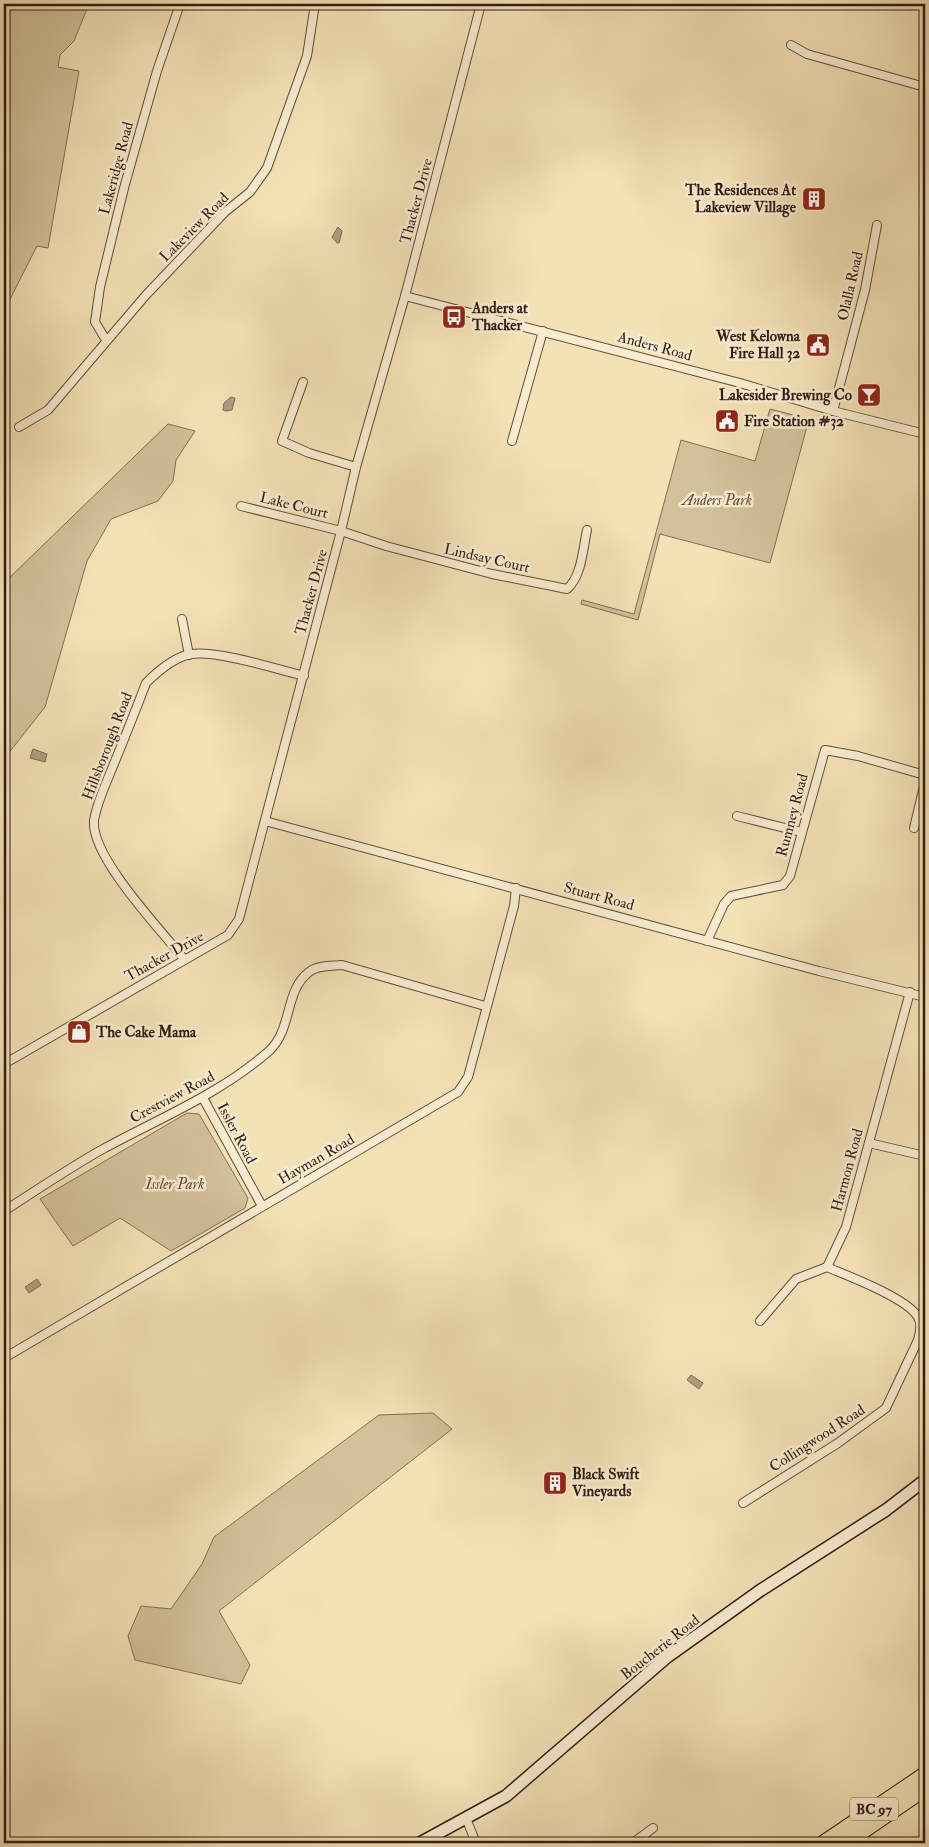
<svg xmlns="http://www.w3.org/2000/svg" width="929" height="1847" font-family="'IM FELL Double Pica',serif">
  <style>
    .green { fill: #d3c19b; stroke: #826f56 }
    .water { fill: #b29f7f; stroke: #7e6b53 }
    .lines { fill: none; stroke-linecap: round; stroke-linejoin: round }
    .street-casing { stroke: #624e3b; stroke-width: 10 }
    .secondary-casing { stroke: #311d12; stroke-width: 14 }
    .highway-casing { stroke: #311d12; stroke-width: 16 }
    .street { stroke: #f8ecd0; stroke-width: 8 }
    .secondary { stroke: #f8ecd0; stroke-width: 11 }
    .highway { stroke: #f4e2b7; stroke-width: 14 }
    .labels { text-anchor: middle; stroke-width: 5; stroke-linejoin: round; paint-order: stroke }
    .shield { fill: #f8ecd0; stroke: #6d5b4b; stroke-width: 1 }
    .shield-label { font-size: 14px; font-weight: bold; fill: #311d12 }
    .street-label { font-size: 15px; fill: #311d12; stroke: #f8ecd0 }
    .poi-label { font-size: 15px; font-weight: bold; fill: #311d12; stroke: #f8ecd0; text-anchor: start }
    .park-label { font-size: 15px; font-style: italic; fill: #624e3b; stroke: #f8ecd0 }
  </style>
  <rect width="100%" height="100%" fill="#f4e2b7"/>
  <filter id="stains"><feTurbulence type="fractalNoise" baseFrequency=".004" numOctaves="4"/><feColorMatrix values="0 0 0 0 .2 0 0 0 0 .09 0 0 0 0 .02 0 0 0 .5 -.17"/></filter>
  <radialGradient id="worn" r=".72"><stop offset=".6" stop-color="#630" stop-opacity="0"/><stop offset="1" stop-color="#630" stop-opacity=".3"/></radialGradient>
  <!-- green -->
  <g class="green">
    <path d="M4,4H89L74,41L60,55L58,67L79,71L48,248L37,246L4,311Z"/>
    <path d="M770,409L809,419L770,563L660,534L638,620L581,604L582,600L634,614L681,440L755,461Z"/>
    <path d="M168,424L195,431L176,460L173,481L158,501L111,519L87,561L45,707L4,759V583Z"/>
    <path d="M187,1113L199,1114L248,1198L245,1208L171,1251L120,1218L73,1246L40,1199Z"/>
    <path d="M433,1413L452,1429L219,1611L250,1665L241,1684L135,1660L128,1636L141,1606L171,1609L202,1564L214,1537L379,1415Z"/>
  </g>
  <!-- water -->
  <g class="water">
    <path d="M338,227L342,231L339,243H337L332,237Z"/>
    <path d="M231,397L235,398L232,410L226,411L223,410L224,403Z"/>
    <path d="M33,749L47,754L45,762L30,758Z"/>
    <path d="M37,1279L41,1285L29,1293L25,1287Z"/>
    <path d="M691,1375L703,1383L699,1389L687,1380Z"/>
  </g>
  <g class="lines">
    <defs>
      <g id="street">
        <path d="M791,45L807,54L925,87"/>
        <path d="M405,296L740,383L833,411L925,434"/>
        <path d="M106,340L95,322L100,287L124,188L157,71L180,4"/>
        <path d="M303,382L282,441L309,453L356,467"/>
        <path d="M833,411L865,290L877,225"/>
        <path d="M19,427L48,410L146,295L225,212L250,192L267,168L307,56L315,4"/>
        <path d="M512,441L543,331"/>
        <path d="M241,506L341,531L386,546L492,574L567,589C582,576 583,548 587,530"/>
        <path d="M182,619L189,655"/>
        <path d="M737,816L801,832"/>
        <path d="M265,821L819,971L925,997"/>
        <path d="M914,828L925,782"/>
        <path d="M707,941L724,904L731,896L783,885L790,876L825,750L858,756L925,775"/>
        <path d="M184,959C161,930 91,857 94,821C96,805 105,786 111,771C123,742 135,712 146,683C158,671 174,657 191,654C217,650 276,669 304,676"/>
        <path d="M4,1064L221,939L228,935L239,919L341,531L356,467L405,296L481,4"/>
        <path d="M203,1098L262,1206"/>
        <path d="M869,1143L925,1156"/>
        <path d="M4,1211C37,1190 69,1168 103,1149C160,1118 220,1094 269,1051C293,1029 284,991 309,972C317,965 332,966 342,965L485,1006"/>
        <path d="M760,1321L796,1279L827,1267L846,1227L910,992"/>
        <path d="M4,1358L458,1092L468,1077L514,906L516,888"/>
        <path d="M743,1503L838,1443L886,1408L918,1340C920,1332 922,1324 918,1317C907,1298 848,1276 827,1267"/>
        <path d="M466,1818L476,1843"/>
        <path d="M633,1843L653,1828"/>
      </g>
      <path id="secondary" d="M420,1843L506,1796L667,1657L761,1590L886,1510L925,1480"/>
      <g id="highway">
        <path d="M823,1843L925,1774"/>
        <path d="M846,1843L925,1789"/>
      </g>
    </defs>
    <!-- street casing -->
    <use href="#street" class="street-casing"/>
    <!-- secondary casing -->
    <use href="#secondary" class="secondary-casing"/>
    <!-- highway casing -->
    <use href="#highway" class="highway-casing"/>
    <!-- street -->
    <use href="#street" class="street"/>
    <!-- secondary -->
    <use href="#secondary" class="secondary"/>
    <!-- highway -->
    <use href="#highway" class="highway"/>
  </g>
  <!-- icons -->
  <defs>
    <symbol id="building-square" viewBox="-11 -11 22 22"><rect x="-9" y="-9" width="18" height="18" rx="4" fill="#8f2418" stroke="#f8ecd0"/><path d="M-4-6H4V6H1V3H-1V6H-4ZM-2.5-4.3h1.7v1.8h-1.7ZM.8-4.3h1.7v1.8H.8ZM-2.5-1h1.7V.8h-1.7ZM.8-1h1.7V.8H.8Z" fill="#fff"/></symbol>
    <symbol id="bus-square" viewBox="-11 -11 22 22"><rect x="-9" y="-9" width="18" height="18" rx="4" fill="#8f2418" stroke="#f8ecd0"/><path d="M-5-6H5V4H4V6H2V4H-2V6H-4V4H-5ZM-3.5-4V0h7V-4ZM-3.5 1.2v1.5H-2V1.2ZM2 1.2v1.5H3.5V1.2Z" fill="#fff"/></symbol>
    <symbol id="civic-square" viewBox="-11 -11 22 22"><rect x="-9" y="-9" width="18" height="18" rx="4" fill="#8f2418" stroke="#f8ecd0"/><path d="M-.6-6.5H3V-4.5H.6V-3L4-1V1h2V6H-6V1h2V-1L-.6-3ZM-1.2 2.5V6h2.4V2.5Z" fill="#fff"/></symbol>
    <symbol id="bar-square" viewBox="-11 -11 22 22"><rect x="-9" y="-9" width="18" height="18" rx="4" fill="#8f2418" stroke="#f8ecd0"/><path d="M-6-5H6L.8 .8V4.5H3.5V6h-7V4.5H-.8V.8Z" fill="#fff"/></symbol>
    <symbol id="shop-square" viewBox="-11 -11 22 22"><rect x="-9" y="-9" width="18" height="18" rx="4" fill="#8f2418" stroke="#f8ecd0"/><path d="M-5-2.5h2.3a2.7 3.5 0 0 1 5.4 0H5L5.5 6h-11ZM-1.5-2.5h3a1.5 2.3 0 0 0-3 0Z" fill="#fff"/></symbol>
  </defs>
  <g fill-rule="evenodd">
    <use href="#building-square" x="800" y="185" width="28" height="28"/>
    <use href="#bus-square" x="440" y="303" width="28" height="28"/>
    <use href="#civic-square" x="804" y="331" width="28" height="28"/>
    <use href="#bar-square" x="855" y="381" width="28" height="28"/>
    <use href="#civic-square" x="713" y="407" width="28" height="28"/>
    <use href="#shop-square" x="65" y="1018" width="28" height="28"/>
    <use href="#building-square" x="541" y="1469" width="28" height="28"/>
  </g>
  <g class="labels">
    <!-- shield labels -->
    <rect class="shield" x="850" y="1797.5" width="48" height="23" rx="4"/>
    <g class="shield-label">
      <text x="874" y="1814">BC 97</text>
    </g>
    <!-- street labels -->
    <g class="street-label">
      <text transform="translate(116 168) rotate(-75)" y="5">Lakeridge Road</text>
      <text transform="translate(416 201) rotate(-75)" y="5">Thacker Drive</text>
      <text transform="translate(194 227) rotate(-45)" y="5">Lakeview Road</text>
      <text transform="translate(850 286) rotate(-77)" y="5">Olalla Road</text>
      <text transform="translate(655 346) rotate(15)" y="5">Anders Road</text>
      <text transform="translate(294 505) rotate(14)" y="5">Lake Court</text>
      <text transform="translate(487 558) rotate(13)" y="5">Lindsay Court</text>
      <text transform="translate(311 592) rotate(-75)" y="5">Thacker Drive</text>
      <text transform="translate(107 746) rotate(-69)" y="5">Hillsborough Road</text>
      <text transform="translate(792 815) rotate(-75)" y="5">Rumney Road</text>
      <text transform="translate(599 896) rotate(15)" y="5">Stuart Road</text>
      <text transform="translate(164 956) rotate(-29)" y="5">Thacker Drive</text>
      <text transform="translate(172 1097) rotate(-28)" y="5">Crestview Road</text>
      <text transform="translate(237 1133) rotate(62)" y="5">Issler Road</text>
      <text transform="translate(316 1159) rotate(-30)" y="5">Hayman Road</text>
      <text transform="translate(847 1170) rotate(-75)" y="5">Harmon Road</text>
      <text transform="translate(817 1438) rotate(-33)" y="5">Collingwood Road</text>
      <text transform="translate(660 1647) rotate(-38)" y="5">Boucherie Road</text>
    </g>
    <!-- poi labels -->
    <g class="poi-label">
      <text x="796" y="195" text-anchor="end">The Residences At<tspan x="796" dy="17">Lakeview Village</tspan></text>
      <text x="472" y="313">Anders at<tspan x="472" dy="17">Thacker</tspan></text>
      <text x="800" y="341" text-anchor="end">West Kelowna<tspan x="800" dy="17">Fire Hall 32</tspan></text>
      <text x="852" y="400" text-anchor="end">Lakesider Brewing Co</text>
      <text x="744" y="426">Fire Station #32</text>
      <text x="96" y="1037">The Cake Mama</text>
      <text x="572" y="1479">Black Swift<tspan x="572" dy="17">Vineyards</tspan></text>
    </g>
    <!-- park labels -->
    <g class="park-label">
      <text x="717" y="505">Anders Park</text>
      <text x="175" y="1189">Issler Park</text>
    </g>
  </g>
  <!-- margin -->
  <rect width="929" height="1847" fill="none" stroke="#f4e2b7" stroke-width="20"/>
  <rect x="5" y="5" width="919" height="1837" fill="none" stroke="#311d12" stroke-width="2.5"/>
  <rect x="10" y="10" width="909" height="1827" fill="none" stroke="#311d12"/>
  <rect width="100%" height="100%" filter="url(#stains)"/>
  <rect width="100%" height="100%" fill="url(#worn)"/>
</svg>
